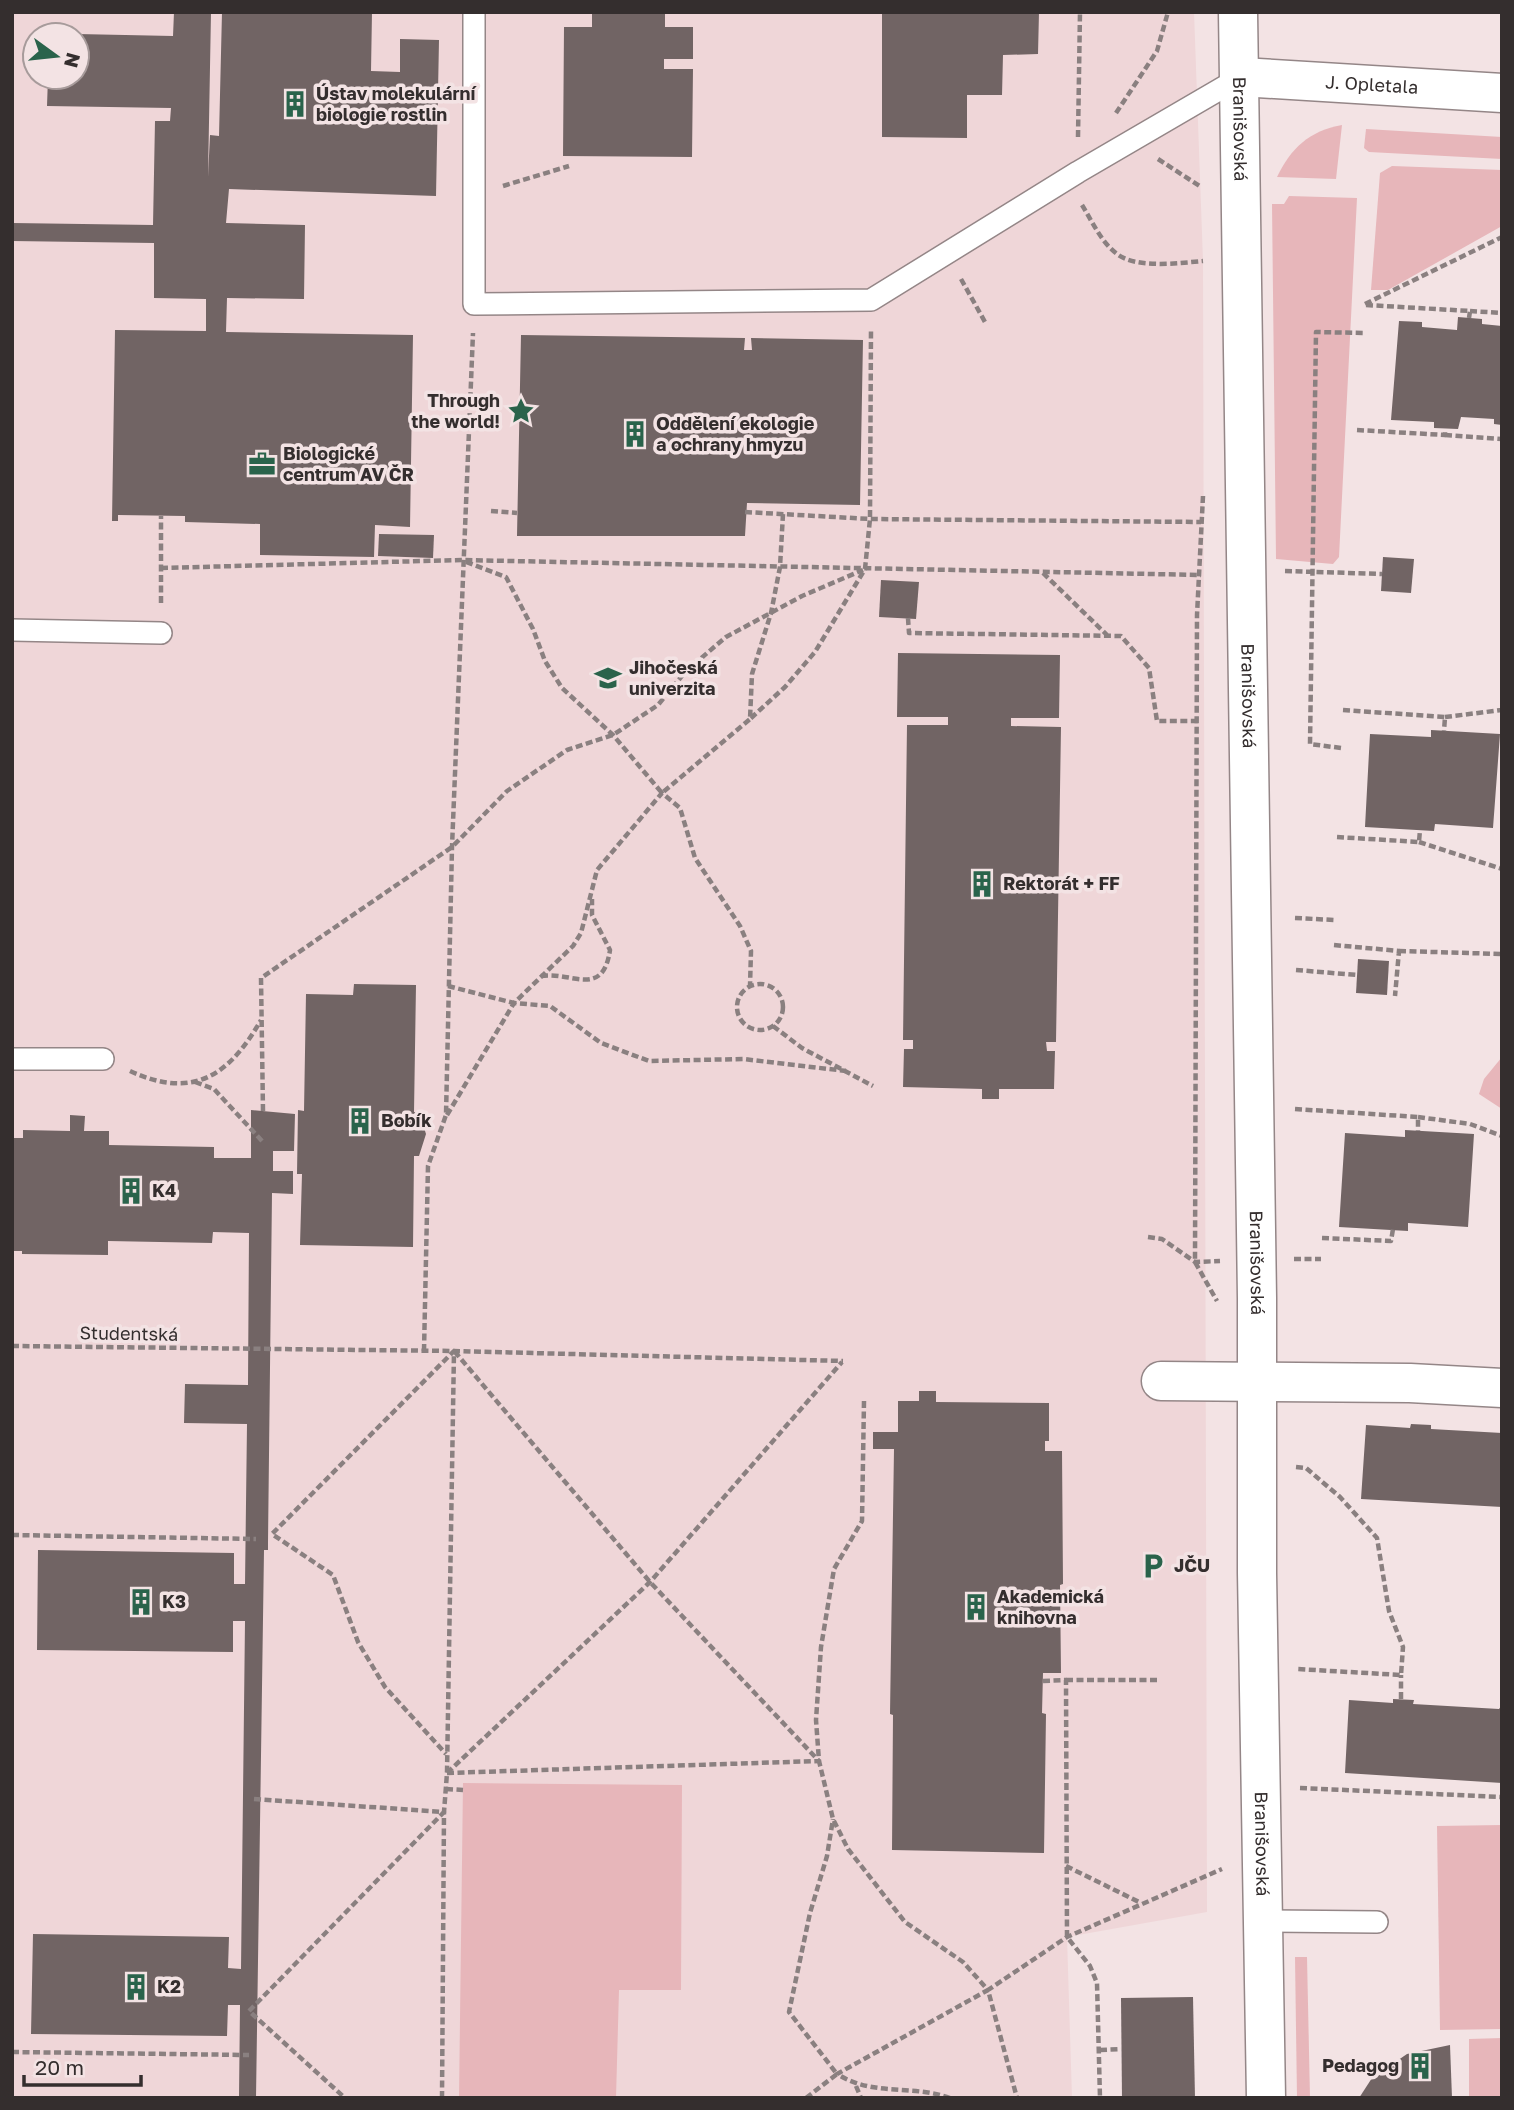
<svg xmlns="http://www.w3.org/2000/svg" width="1514" height="2110" font-family="'Golos Text',sans-serif">
  <style>
    .built { fill: #efd6d8; fill-rule: evenodd }
    .green { fill: #e7b6ba }
    .building { fill: #716464 }
    .lines { fill: none; stroke-linecap: round; stroke-linejoin: round }
    .service-casing { stroke: #948687; stroke-width: 24 }
    .minor-casing { stroke: #948687; stroke-width: 41 }
    .tertiary-casing { stroke: #948687; stroke-width: 41 }
    .path { stroke: #8a8080; stroke-width: 4.5; stroke-dasharray: 7 3.5; stroke-linecap: butt }
    .service { stroke: #fff; stroke-width: 21 }
    .minor { stroke: #fff; stroke-width: 38 }
    .tertiary { stroke: #fff; stroke-width: 38 }
    .labels { text-anchor: middle; stroke-width: 7; stroke-linejoin: round; paint-order: stroke }
    .street-label { font-size: 18px; fill: #342e2e; stroke: #f3e3e4 }
    .poi-label { font-size: 18px; font-weight: bold; fill: #342e2e; stroke: #f3e3e4; text-anchor: start }
  </style>
  <rect width="100%" height="100%" fill="#f3e3e4"/>
  <!-- built -->
  <path class="built" d="M12,12H1194L1203,261L1207,1912L1067,1937L1072,2098H12ZM35,35H77V77H35Z"/>
  <!-- green -->
  <g class="green">
    <path d="M1342,125L1336,179L1277,177C1291,148 1309,131 1342,125Z"/>
    <path d="M1366,129L1502,137V159L1369,152L1364,148Z"/>
    <path d="M1392,166L1502,170V226L1388,290H1371L1380,173Z"/>
    <path d="M1289,196L1357,198L1339,557L1333,564L1276,559L1272,204H1284Z"/>
    <path d="M1502,1057V1109L1479,1094L1484,1079Z"/>
    <path d="M463,1783L682,1785L681,1990H619L616,2098H459Z"/>
    <path d="M1502,1825V2029L1440,2030L1437,1826Z"/>
    <path d="M1295,1957H1307L1310,2098H1297Z"/>
    <path d="M1502,2038V2098H1469V2039Z"/>
  </g>
  <!-- building -->
  <g class="building">
    <path d="M174,12H211L208,177L210,135L219,136L222,12H372L371,71L400,72V39L439,40L436,196L229,189L226,223L305,225L304,299L227,298L226,332L413,335L410,527L375,525L374,557L260,555V524L185,522V516L118,515V521H112L115,330L206,331V299L154,298V243L12,241V223L153,225L155,121H170L171,108L47,106L48,77H77V34L173,36Z"/>
    <path d="M592,12H665V27H693V59H664V69H693L692,157L563,156L564,27H592Z"/>
    <path d="M882,12H1039L1038,54L1003,55L1002,95H967V138L882,137Z"/>
    <path d="M1458,317L1482,319V324L1502,326V425L1494,424V419L1461,417L1458,429L1434,428V422L1391,420L1399,321L1422,322V327L1457,330Z"/>
    <path d="M521,335L745,338L744,350H752L751,338L863,340L860,505L747,503L745,536H517Z"/>
    <path d="M379,534L434,535L433,558L378,556Z"/>
    <path d="M1383,557L1414,559L1411,593L1381,591Z"/>
    <path d="M881,580L919,582L916,619L879,617Z"/>
    <path d="M898,653L1060,655L1059,718H1011V726L1061,727L1056,1042H1046L1047,1051H1055L1054,1089H999V1099H982V1089L903,1087L904,1049H913V1040H903L907,725H948V717H897Z"/>
    <path d="M1431,730L1500,734L1493,828L1435,824L1434,831L1365,827L1370,734L1431,737Z"/>
    <path d="M1358,959L1389,961L1387,995L1356,993Z"/>
    <path d="M354,984L416,985L414,1112H419L426,1134L419,1156H414L413,1247L300,1245L302,1174H297L298,1110L304,1111L306,994L353,995Z"/>
    <path d="M251,1110L295,1114L294,1151H273V1171H293V1194L272,1193L268,1542V1550H264L256,2098H239L240,2005H228L227,2036L31,2034L33,1934L229,1937L228,1968L241,1969L245,1621H233V1652L37,1650L38,1550L234,1553V1584H245L247,1424L184,1423L185,1384L248,1385L249,1233L213,1232L212,1243L108,1241V1255L22,1254V1251H12V1138H23V1130L70,1131V1115L85,1116L84,1131H109V1145L214,1147V1158H251Z"/>
    <path d="M1405,1130L1474,1134L1468,1227L1408,1223V1231L1339,1227L1345,1133L1405,1137Z"/>
    <path d="M919,1391H936V1402L1049,1403V1441H1045V1451H1062L1063,1584L1060,1585L1061,1673H1043L1042,1713L1046,1714L1044,1853L892,1850L893,1715L890,1714L894,1449H873V1432H898V1401H919Z"/>
    <path d="M1411,1424L1431,1425V1429L1502,1433V1507L1361,1499L1366,1425L1410,1428Z"/>
    <path d="M1393,1699L1414,1700L1413,1704L1499,1709L1502,1705V1783L1345,1773L1349,1700L1393,1703Z"/>
    <path d="M1193,1997L1195,2098H1122L1121,1998Z"/>
    <path d="M1450,2045L1452,2098H1359L1372,2078L1407,2054Z"/>
  </g>
  <g class="lines">
    <defs>
      <g id="service">
        <path d="M474,12V304L871,300L1078,172L1241,77"/>
        <path d="M12,630L161,633"/>
        <path d="M12,1059H103"/>
        <path d="M1263,1921L1377,1922"/>
      </g>
      <path id="minor" d="M1161,1381L1410,1383L1502,1388"/>
      <g id="tertiary">
        <path id="s1" d="M1238,12L1257,1298V1573L1266,2098"/>
        <path id="s2" d="M1241,77L1502,93"/>
      </g>
    </defs>
    <!-- service casing -->
    <use href="#service" class="service-casing"/>
    <!-- minor casing -->
    <use href="#minor" class="minor-casing"/>
    <!-- tertiary casing -->
    <use href="#tertiary" class="tertiary-casing"/>
    <!-- path -->
    <g class="path">
      <path d="M1116,113L1157,51L1168,12"/>
      <path d="M1078,137L1080,12"/>
      <path d="M1158,159L1201,187"/>
      <path d="M503,186L569,166"/>
      <path d="M1082,205C1092,221 1101,242 1117,254C1136,269 1180,263 1203,261"/>
      <path d="M961,279L985,322"/>
      <path d="M1365,304L1502,237"/>
      <path d="M1366,305L1470,311L1469,318"/>
      <path d="M1470,311L1502,313"/>
      <path d="M1357,430L1445,435V429"/>
      <path d="M1445,435L1502,439"/>
      <path d="M1203,496L1197,615L1195,1262L1217,1301"/>
      <path d="M491,511L517,513"/>
      <path d="M745,512L870,519L1201,522"/>
      <path d="M783,514L780,567L771,613L752,674L750,719L785,687L815,652L865,569L870,519L871,329"/>
      <path d="M466,562L506,577L533,629L545,661L562,688L613,735L662,793L750,719"/>
      <path d="M161,568L462,560L1201,575"/>
      <path d="M1285,571L1382,574"/>
      <path d="M1043,573L1107,635"/>
      <path d="M161,603V516"/>
      <path d="M908,618L909,633L1121,636L1149,668L1157,721H1198"/>
      <path d="M1343,710L1445,717L1444,731"/>
      <path d="M1445,717L1502,710"/>
      <path d="M1341,748L1310,744L1316,332L1363,333"/>
      <path d="M1337,837L1419,842L1420,830"/>
      <path d="M1419,842L1502,869"/>
      <path d="M1295,918L1335,920"/>
      <path d="M1334,945L1399,951L1395,996"/>
      <path d="M1399,951L1502,954"/>
      <path d="M1296,970L1357,975"/>
      <path d="M541,976C571,971 603,999 610,950L592,915V899"/>
      <circle cx="760" cy="1007" r="23"/>
      <path d="M448,986L514,1003L573,946L581,933L597,870L662,793L680,808L695,858L740,926L751,951L750,986"/>
      <path d="M773,1026L802,1048L873,1086"/>
      <path d="M130,1071C193,1100 229,1076 261,1020"/>
      <path d="M195,1082L214,1089L262,1141"/>
      <path d="M1295,1109L1418,1117V1131"/>
      <path d="M263,1111L261,978L452,847L507,791L567,750L613,735L658,705L686,671L726,637L802,596L863,570"/>
      <path d="M447,1115L514,1003L550,1006L601,1043L649,1061L743,1059L846,1071"/>
      <path d="M1418,1117L1470,1124L1502,1136"/>
      <path d="M1148,1237L1162,1239L1195,1262L1220,1261"/>
      <path d="M1322,1238L1391,1241L1393,1229"/>
      <path d="M1294,1259H1321"/>
      <path d="M12,1346L454,1351L843,1361"/>
      <path d="M424,1351L428,1166L446,1115L452,847L473,333"/>
      <path d="M864,1401L862,1521L834,1569L821,1647L816,1720L819,1761L833,1819L848,1849L905,1922L963,1962L988,1990L1067,1937L1222,1869"/>
      <path d="M1296,1467L1306,1468L1340,1497L1377,1538L1389,1611L1403,1647L1401,1675L1297,1669"/>
      <path d="M12,1535L256,1539"/>
      <path d="M1066,1680H1160"/>
      <path d="M1043,1681L1066,1680L1067,1937L1090,1966L1097,1983L1100,2098"/>
      <path d="M1401,1699V1675"/>
      <path d="M447,1773L819,1761L650,1582L455,1352"/>
      <path d="M447,1773L650,1582L842,1362"/>
      <path d="M1300,1788L1502,1797"/>
      <path d="M446,1789L463,1790"/>
      <path d="M254,1799L444,1812L249,2011L345,2098"/>
      <path d="M1066,1866L1141,1903"/>
      <path d="M1100,2050L1121,2049"/>
      <path d="M12,2052L249,2055"/>
      <path d="M856,2086L861,2098"/>
      <path d="M442,2098L444,1812L447,1773L454,1351L272,1534L333,1575L358,1642L385,1687L446,1754"/>
      <path d="M806,2098L837,2074L789,2012L810,1913L827,1856L833,1819"/>
      <path d="M950,2098C911,2084 874,2097 837,2074L988,1990L1017,2098"/>
    </g>
    <!-- service -->
    <use href="#service" class="service"/>
    <!-- minor -->
    <use href="#minor" class="minor"/>
    <!-- tertiary -->
    <use href="#tertiary" class="tertiary"/>
  </g>
  <!-- icons -->
  <defs>
    <symbol id="building-bare" viewBox="-9 -9 18 18"><path d="M-4-6H4V6H1V3H-1V6H-4ZM-2.5-4.3h1.7v1.8h-1.7ZM.8-4.3h1.7v1.8H.8ZM-2.5-1h1.7V.8h-1.7ZM.8-1h1.7V.8H.8Z" fill="#2a634b" stroke="#f3e3e4" stroke-width="2.5" paint-order="stroke"/></symbol>
    <symbol id="sight-bare" viewBox="-9 -9 18 18"><path d="M0-6L1.8-2.2L6-1.7L2.9 1.2L3.7 5.4L0 3.3L-3.7 5.4L-2.9 1.2L-6-1.7L-1.8-2.2Z" fill="#2a634b" stroke="#f3e3e4" stroke-width="2.5" paint-order="stroke"/></symbol>
    <symbol id="office-bare" viewBox="-9 -9 18 18"><path d="M-6-3h4V-5.5h4V-3h4V5H-6ZM-1-4.5V-3h2v-1.5ZM-6 0V1H6V0Z" fill="#2a634b" stroke="#f3e3e4" stroke-width="2.5" paint-order="stroke"/></symbol>
    <symbol id="university-bare" viewBox="-9 -9 18 18"><path d="M0-5L7-2L0 1L-7-2ZM-4 1L0 2.5L4 1V4Q0 6-4 4Z" fill="#2a634b" stroke="#f3e3e4" stroke-width="2.5" paint-order="stroke"/></symbol>
    <symbol id="parking-bare" viewBox="-9 -9 18 18"><path d="M-3.5-5.5H1a3.5 3.5 0 0 1 0 7H-1V5.5H-3.5ZM-1-3.4V-.6H.8a1.4 1.4 0 0 0 0-2.8Z" fill="#2a634b" stroke="#f3e3e4" stroke-width="2.5" paint-order="stroke"/></symbol>
  </defs>
  <g fill-rule="evenodd">
    <use href="#building-bare" x="276" y="85" width="38" height="38"/>
    <use href="#sight-bare" x="502" y="392" width="38" height="38"/>
    <use href="#building-bare" x="616" y="415" width="38" height="38"/>
    <use href="#office-bare" x="243" y="445" width="38" height="38"/>
    <use href="#university-bare" x="589" y="659" width="38" height="38"/>
    <use href="#building-bare" x="963" y="865" width="38" height="38"/>
    <use href="#building-bare" x="341" y="1102" width="38" height="38"/>
    <use href="#building-bare" x="112" y="1172" width="38" height="38"/>
    <use href="#parking-bare" x="1134" y="1547" width="38" height="38"/>
    <use href="#building-bare" x="122" y="1583" width="38" height="38"/>
    <use href="#building-bare" x="957" y="1588" width="38" height="38"/>
    <use href="#building-bare" x="117" y="1968" width="38" height="38"/>
    <use href="#building-bare" x="1401" y="2047" width="38" height="38"/>
  </g>
  <g class="labels">
    <!-- street labels -->
    <g class="street-label">
      <text dy="6" stroke="none"><textPath href="#s2" startOffset="131">J. Opletala</textPath></text>
      <text dy="6" stroke="none"><textPath href="#s1" startOffset="117">Branišovská</textPath></text>
      <text dy="6" stroke="none"><textPath href="#s1" startOffset="684">Branišovská</textPath></text>
      <text dy="6" stroke="none"><textPath href="#s1" startOffset="1251">Branišovská</textPath></text>
      <text transform="translate(129 1334) rotate(1)" y="6">Studentská</text>
      <text dy="6" stroke="none"><textPath href="#s1" startOffset="1832">Branišovská</textPath></text>
    </g>
    <!-- poi labels -->
    <g class="poi-label">
      <text x="316" y="100">Ústav molekulární<tspan x="316" dy="21">biologie rostlin</tspan></text>
      <text x="500" y="407" text-anchor="end">Through<tspan x="500" dy="21">the world!</tspan></text>
      <text x="656" y="430">Oddělení ekologie<tspan x="656" dy="21">a ochrany hmyzu</tspan></text>
      <text x="283" y="460">Biologické<tspan x="283" dy="21">centrum AV ČR</tspan></text>
      <text x="629" y="674">Jihočeská<tspan x="629" dy="21">univerzita</tspan></text>
      <text x="1003" y="890">Rektorát + FF</text>
      <text x="381" y="1127">Bobík</text>
      <text x="152" y="1197">K4</text>
      <text x="1174" y="1572">JČU</text>
      <text x="997" y="1603">Akademická<tspan x="997" dy="21">knihovna</tspan></text>
      <text x="162" y="1608">K3</text>
      <text x="157" y="1993">K2</text>
      <text x="1399" y="2072" text-anchor="end">Pedagog</text>
    </g>
  </g>
  <!-- border -->
  <rect width="1514" height="2110" fill="none" stroke="#342e2e" stroke-width="28"/>
  <!-- north arrow -->
  <g transform="translate(56 56) rotate(105)"><circle r="33" fill="#f3e3e4" stroke="#a79b9b" stroke-width="2"/>
  <path d="M0-5L12 26L0 18L-12 26Z" fill="#2a634b"/>
  <text y="-10" font-size="19" font-weight="bold" text-anchor="middle" fill="#342e2e">N</text>
  </g>
  <!-- scale -->
  <path d="M24 2075v10h117v-10" fill="none" stroke="#342e2e" stroke-width="3.5"/>
  <text x="35" y="2075" font-size="21" fill="#342e2e" stroke="#f3e3e4" stroke-width="5" paint-order="stroke">20 m</text>
</svg>
